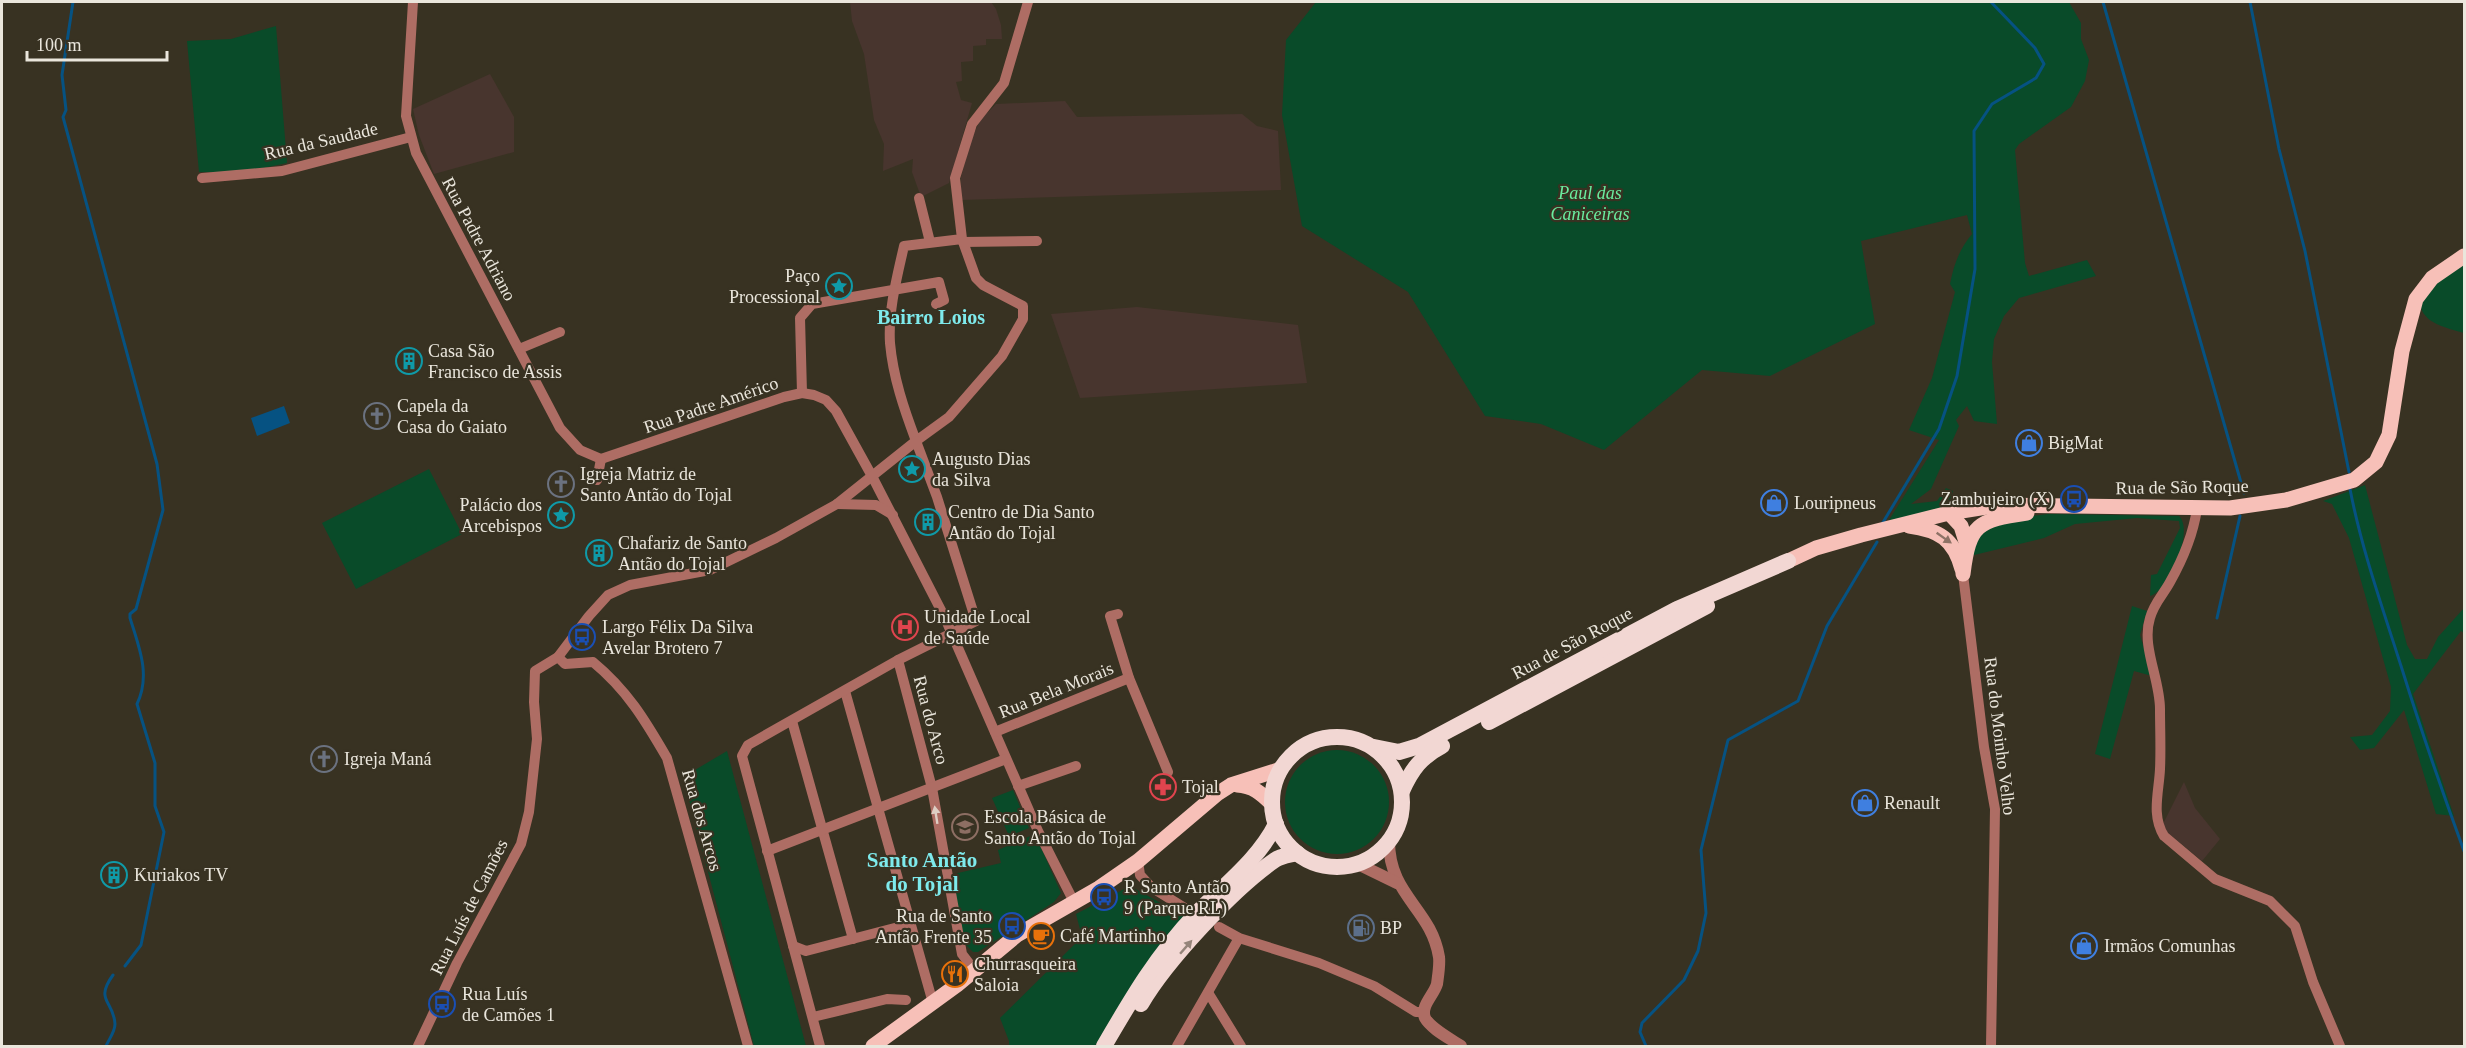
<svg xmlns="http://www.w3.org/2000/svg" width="2466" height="1048" font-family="Georgia,serif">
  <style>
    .industrial { fill: #48352e }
    .green { fill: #094b29 }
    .water { fill: #065282 }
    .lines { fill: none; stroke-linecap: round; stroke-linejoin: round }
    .stream { stroke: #065282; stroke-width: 3 }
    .minor { stroke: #ae6d64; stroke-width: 10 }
    .tertiary { stroke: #ae6d64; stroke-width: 12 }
    .primary { stroke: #f7c0b8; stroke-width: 15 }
    .trunk { stroke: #f2d7d3; stroke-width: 16 }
    .oneway { fill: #8e7266 }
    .oneway2 { fill: #decec4 }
    .oneway3 { fill: #95847a }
    .labels { text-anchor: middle; stroke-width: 4.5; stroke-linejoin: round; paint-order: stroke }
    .street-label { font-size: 18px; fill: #eae6dc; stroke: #383222 }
    .park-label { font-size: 18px; font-style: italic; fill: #6aec9f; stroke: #383222 }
    .poi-label { font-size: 18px; fill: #eae6dc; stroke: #383222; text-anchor: start }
    .neighbourhood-label { font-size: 20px; font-weight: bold; fill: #7eeaec; stroke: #383222 }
    .quarter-label { font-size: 21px; font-weight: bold; fill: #7eeaec; stroke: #383222 }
  </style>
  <rect width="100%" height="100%" fill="#383222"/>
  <!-- industrial -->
  <g class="industrial">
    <path d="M850,2H991L996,9L1001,25L1002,39H986V45L973,46V61L961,62L962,81L956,82L961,100L972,103L949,183L921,197L912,172L913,159L883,171L884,144L874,120L864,54L852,21Z"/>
    <path d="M490,74L514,117V152L434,174L419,135L413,109Z"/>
    <path d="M1065,101L1077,117L1242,114L1257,126L1278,131L1281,190L961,200V177L971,139L981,119L996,104Z"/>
    <path d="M1137,307L1298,325L1307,383L1080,398L1051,314Z"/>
    <path d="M2184,782L2195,808L2220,839L2202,861L2167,832L2163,824Z"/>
  </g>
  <!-- green -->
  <g class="green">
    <path d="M1316,2H2069L2081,23V39L2089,60L2085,81L2071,107L2019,144L2015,150L2025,263L2029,276L2087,260L2096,276L2019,298L2004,316L1994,339L1992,362L1997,424L1974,421L1967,406L1956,420L1959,426L1931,489L1911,504L1937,501L1946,488L1953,491L1947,507L1891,522L1889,520L1939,440L1909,430L1932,378L1955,292L1950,284C1954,264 1959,250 1972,234L1967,215L1861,241L1875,324L1770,376L1702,370L1604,450L1541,424L1485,416L1408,292L1302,226L1282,115L1286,40Z"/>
    <path d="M276,26L287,163L244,172H199L187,41L231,39Z"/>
    <path d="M2464,263V333C2448,328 2422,324 2420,303L2439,281Z"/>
    <path d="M429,469L462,534L356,589L322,523Z"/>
    <path d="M2365,485L2407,645L2415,659H2427L2438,637L2464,608V633L2461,631L2413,694L2454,816L2436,814L2404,710L2374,748L2360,750L2350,737L2372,735L2390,711L2391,687L2349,538L2332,504L2323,501Z"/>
    <path d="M2048,514L2179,516C2195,531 2168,592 2150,596L2151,575L2157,574L2180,528L2179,521L2137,518L2075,524L2044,538L1970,556L1978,535L2002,520Z"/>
    <path d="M2132,606L2147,611L2140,635L2152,676L2134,671L2110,759L2095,754Z"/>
    <circle cx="1337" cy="802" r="52"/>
    <path d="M727,751L806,1046H754L683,777Z"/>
    <path d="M1013,790L1029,828L1009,836L992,798Z"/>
    <path d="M1035,834L1061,893L1054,902L978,952H973L965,944L952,878L958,873L1001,863L998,850Z"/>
    <path d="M1130,886L1184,916L1134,984L1095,1046H1009V1041L1000,1018L1082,937L1076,914Z"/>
  </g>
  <!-- water -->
  <path class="water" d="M284,406L290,423L257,436L251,418Z"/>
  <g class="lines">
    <!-- stream -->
    <g class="stream">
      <path d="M73,2L62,75L66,110L63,117L157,464L163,510L136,609L130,614V618C139,647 151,675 137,704L155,763V806L164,832L141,945L125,966"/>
      <path d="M2103,2L2244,493"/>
      <path d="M2250,2L2279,149L2305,251L2349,472"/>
      <path d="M2350,489C2362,551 2383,609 2402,669C2421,730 2442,791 2464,851"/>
      <path d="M1882,524L1939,429L1957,376L1975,269L1974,131L1992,104L2036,78L2044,64L2035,48L1991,2"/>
      <path d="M2217,618L2240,516"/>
      <path d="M106,1046C109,1039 115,1032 115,1024C114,1001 94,1001 113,975"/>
      <path d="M1646,1046L1640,1032L1642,1023L1684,980L1698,951L1706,913L1701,850L1728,740L1798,701L1827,626L1877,542"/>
    </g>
    <!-- minor -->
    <g class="minor">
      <path d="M413,2L406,116L416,153L560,428L580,450L601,459"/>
      <path d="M202,178L282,171L411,137"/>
      <path d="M919,198L930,242"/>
      <path d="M962,239L904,246C897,277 888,311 890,343C893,377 904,409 916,441L949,417L1002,356L1023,319V306L983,285L976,278L962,239L955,178L972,124L1004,83L1028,2"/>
      <path d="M963,242L1037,241"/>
      <path d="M519,349L560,332"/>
      <path d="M802,393L800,318L812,304L939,282L944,300L936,304"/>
      <path d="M601,459L784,397L802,393L814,395L826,400L836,411L873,478L945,618L1038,831L1074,902"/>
      <path d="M597,480L601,459"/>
      <path d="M837,504L876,505L893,515"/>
      <path d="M2197,509C2193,535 2183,559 2170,582C2163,595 2154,603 2150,618C2141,646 2160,679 2160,709C2160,729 2161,749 2160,769C2159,792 2151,815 2164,836L2215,879L2270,901L2295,926L2313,982L2340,1046"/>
      <path d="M1963,574L1984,747L1995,809L1991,1046"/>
      <path d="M1118,614L1110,616L1129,678L1168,772"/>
      <path d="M558,657L565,664L593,662C627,690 645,720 667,758L748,1046"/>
      <path d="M898,660L932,788L962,954L975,971"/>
      <path d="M845,691L933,1003"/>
      <path d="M792,721L853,939"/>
      <path d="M995,732L1129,678"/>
      <path d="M1018,786L1076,766"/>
      <path d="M767,851L1006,759"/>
      <path d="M1138,861L1140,875L1151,887L1196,915"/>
      <path d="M1219,927L1239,938L1319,963L1374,986L1416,1012H1424"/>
      <path d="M793,946L806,951L910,924"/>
      <path d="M1209,994L1241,1046"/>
      <path d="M813,1017L887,999L906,1000"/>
      <path d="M418,1046L457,963L521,844L529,812L537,739L534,702L535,671L558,657L589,616L608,595L630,585L710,570L776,538L837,504L916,441L937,497L976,621L898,660L748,745L742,756L820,1046"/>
      <path d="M1177,1046L1239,938"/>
    </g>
    <!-- tertiary -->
    <g class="tertiary">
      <path d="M1389,841C1389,896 1431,908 1439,957C1440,965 1438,976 1437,984C1434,995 1420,1006 1425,1018C1431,1029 1451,1039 1461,1046"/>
      <path d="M1358,864L1397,883"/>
    </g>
    <!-- primary -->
    <g class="primary">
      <path d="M1949,513L1961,526L1967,545"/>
      <path d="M1909,526C1939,530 1954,539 1962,569"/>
      <path d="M1788,561L1816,548L1861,535L1949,513L1999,505L2230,508L2286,500L2354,480L2376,462L2389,435L2402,351L2416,299L2432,278L2464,256"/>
      <path d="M1963,574C1969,524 1978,520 2027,513"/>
      <path d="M1237,785C1253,786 1261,793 1272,804"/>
      <path d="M873,1046L957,985L1017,935L1099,888L1138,861L1217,794L1231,785L1281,769"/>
    </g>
    <!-- trunk -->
    <g class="trunk">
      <path d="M1489,722L1707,606"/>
      <circle cx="1337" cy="802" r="65"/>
      <path d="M1374,747L1399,752L1419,746L1677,609L1788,561"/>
      <path d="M1402,791C1412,769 1421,757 1442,746"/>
      <path d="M1141,1004C1166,961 1234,888 1275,860C1281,856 1290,855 1297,853"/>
      <path d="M1104,1046C1132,998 1157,955 1196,914C1224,885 1258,860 1276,824"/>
    </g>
  </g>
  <!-- one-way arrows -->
  <defs><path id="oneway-solid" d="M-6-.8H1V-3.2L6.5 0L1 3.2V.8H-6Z" transform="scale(1.5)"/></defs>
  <use class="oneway" href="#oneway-solid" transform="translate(1944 538) rotate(35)"/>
  <use class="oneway2" href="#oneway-solid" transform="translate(936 815) rotate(-99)"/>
  <use class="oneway3" href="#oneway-solid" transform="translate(1186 947) rotate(-49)"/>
  <!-- icons -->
  <defs>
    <symbol id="sight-ring" viewBox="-11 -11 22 22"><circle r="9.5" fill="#383222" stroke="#0f9aa8" stroke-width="1.5"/><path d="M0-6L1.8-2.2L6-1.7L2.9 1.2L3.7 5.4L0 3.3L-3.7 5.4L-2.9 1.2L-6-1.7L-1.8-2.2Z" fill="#0f9aa8"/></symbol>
    <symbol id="building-ring" viewBox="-11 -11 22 22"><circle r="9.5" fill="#383222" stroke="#0f9aa8" stroke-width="1.5"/><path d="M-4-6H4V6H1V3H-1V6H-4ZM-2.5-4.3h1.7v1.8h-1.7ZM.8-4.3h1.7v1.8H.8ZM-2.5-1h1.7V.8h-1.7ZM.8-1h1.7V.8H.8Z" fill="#0f9aa8"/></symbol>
    <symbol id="church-ring" viewBox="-11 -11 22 22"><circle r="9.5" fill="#383222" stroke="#6b7280" stroke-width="1.5"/><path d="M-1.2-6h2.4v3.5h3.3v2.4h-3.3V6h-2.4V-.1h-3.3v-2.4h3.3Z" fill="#6b7280"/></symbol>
    <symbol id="shop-ring" viewBox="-11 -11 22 22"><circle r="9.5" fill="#383222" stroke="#3f7fe0" stroke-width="1.5"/><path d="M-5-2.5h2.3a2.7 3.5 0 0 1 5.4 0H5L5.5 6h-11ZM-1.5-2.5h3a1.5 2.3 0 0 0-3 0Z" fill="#3f7fe0"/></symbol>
    <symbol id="bus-ring" viewBox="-11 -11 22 22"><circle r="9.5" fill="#383222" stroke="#1a4fb4" stroke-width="1.5"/><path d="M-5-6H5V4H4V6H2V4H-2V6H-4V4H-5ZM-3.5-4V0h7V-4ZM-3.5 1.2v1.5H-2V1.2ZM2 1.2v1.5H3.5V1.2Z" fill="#1a4fb4"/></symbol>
    <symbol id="hospital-ring" viewBox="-11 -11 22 22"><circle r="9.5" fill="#383222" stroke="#e0444e" stroke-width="1.5"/><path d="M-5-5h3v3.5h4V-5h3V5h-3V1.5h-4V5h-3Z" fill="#e0444e"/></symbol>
    <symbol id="pharmacy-ring" viewBox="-11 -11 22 22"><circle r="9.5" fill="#383222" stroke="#e0444e" stroke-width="1.5"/><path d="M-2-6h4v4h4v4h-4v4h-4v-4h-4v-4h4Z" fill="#e0444e"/></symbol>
    <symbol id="school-ring" viewBox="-11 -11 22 22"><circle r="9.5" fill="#383222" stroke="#8d6e63" stroke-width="1.5"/><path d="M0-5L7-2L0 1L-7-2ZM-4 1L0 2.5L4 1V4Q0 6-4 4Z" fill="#8d6e63"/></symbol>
    <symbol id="fuel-ring" viewBox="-11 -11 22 22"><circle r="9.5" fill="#383222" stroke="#5c6f8a" stroke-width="1.5"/><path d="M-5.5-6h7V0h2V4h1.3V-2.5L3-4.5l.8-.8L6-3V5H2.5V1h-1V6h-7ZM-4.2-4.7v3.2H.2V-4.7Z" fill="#5c6f8a"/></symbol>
    <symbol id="cafe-ring" viewBox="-11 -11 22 22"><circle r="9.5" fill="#383222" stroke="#e8710a" stroke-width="1.5"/><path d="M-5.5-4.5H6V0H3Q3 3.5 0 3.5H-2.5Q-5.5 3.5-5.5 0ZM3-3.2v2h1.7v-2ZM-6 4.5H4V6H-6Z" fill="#e8710a"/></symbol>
    <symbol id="restaurant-ring" viewBox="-11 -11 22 22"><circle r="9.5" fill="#383222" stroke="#e8710a" stroke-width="1.5"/><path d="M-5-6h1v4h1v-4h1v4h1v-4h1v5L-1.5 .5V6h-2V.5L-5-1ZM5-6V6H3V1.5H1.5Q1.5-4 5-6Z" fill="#e8710a"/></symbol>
  </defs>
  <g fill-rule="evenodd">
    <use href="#sight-ring" x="824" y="271" width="30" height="30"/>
    <use href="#building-ring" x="394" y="346" width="30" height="30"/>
    <use href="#church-ring" x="362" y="401" width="30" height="30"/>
    <use href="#shop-ring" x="2014" y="428" width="30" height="30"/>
    <use href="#sight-ring" x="897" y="454" width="30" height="30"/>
    <use href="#church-ring" x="546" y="469" width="30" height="30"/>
    <use href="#bus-ring" x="2059" y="484" width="30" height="30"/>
    <use href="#shop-ring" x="1759" y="488" width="30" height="30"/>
    <use href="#sight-ring" x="546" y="500" width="30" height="30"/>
    <use href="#building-ring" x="913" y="507" width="30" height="30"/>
    <use href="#building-ring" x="584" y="538" width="30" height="30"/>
    <use href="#hospital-ring" x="890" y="612" width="30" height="30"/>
    <use href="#bus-ring" x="567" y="622" width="30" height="30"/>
    <use href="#church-ring" x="309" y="744" width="30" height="30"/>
    <use href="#pharmacy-ring" x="1148" y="772" width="30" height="30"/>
    <use href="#shop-ring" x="1850" y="788" width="30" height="30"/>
    <use href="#school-ring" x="950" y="812" width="30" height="30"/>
    <use href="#building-ring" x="99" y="860" width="30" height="30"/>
    <use href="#bus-ring" x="1089" y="882" width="30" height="30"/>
    <use href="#bus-ring" x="997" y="911" width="30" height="30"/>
    <use href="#fuel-ring" x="1346" y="913" width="30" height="30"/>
    <use href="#cafe-ring" x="1026" y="921" width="30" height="30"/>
    <use href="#shop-ring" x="2069" y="931" width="30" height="30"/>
    <use href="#restaurant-ring" x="940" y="959" width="30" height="30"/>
    <use href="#bus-ring" x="427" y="989" width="30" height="30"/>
  </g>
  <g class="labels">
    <!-- street labels -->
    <g class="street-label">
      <text transform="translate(321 141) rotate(-13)" y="6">Rua da Saudade</text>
      <text transform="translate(479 239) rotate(62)" y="6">Rua Padre Adriano</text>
      <text transform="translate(711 405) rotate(-19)" y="6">Rua Padre Américo</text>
      <text transform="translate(2182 487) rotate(-1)" y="6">Rua de São Roque</text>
      <text transform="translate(1572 643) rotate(-28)" y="6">Rua de São Roque</text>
      <text transform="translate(1056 690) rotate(-22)" y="6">Rua Bela Morais</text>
      <text transform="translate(931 720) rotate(75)" y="6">Rua do Arco</text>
      <text transform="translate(2000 736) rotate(83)" y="6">Rua do Moinho Velho</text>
      <text transform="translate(702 820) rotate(74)" y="6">Rua dos Arcos</text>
      <text transform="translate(469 907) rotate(-63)" y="6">Rua Luís de Camões</text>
    </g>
    <!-- park labels -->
    <g class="park-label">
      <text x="1590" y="199">Paul das<tspan x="1590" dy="21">Caniceiras</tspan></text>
    </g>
    <!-- poi labels -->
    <g class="poi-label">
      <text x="820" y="282" text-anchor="end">Paço<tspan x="820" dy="21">Processional</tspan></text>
      <text x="428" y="357">Casa São<tspan x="428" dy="21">Francisco de Assis</tspan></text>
      <text x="397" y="412">Capela da<tspan x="397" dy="21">Casa do Gaiato</tspan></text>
      <text x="2048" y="449">BigMat</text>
      <text x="932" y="465">Augusto Dias<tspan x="932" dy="21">da Silva</tspan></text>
      <text x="580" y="480">Igreja Matriz de<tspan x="580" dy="21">Santo Antão do Tojal</tspan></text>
      <text x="2054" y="505" text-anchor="end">Zambujeiro (X)</text>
      <text x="1794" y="509">Louripneus</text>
      <text x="542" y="511" text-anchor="end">Palácio dos<tspan x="542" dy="21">Arcebispos</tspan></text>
      <text x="948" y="518">Centro de Dia Santo<tspan x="948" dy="21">Antão do Tojal</tspan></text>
      <text x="618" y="549">Chafariz de Santo<tspan x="618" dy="21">Antão do Tojal</tspan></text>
      <text x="924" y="623">Unidade Local<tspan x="924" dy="21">de Saúde</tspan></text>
      <text x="602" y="633">Largo Félix Da Silva<tspan x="602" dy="21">Avelar Brotero 7</tspan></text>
      <text x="344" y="765">Igreja Maná</text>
      <text x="1182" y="793">Tojal</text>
      <text x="1884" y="809">Renault</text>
      <text x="984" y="823">Escola Básica de<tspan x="984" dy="21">Santo Antão do Tojal</tspan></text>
      <text x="134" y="881">Kuriakos TV</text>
      <text x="1124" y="893">R Santo Antão<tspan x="1124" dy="21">9 (Parque RL)</tspan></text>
      <text x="992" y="922" text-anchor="end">Rua de Santo<tspan x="992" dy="21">Antão Frente 35</tspan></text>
      <text x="1380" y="934">BP</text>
      <text x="1060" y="942">Café Martinho</text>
      <text x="2104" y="952">Irmãos Comunhas</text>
      <text x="974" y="970">Churrasqueira<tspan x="974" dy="21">Saloia</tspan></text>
      <text x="462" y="1000">Rua Luís<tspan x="462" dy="21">de Camões 1</tspan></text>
    </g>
    <!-- neighbourhood labels -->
    <g class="neighbourhood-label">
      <text x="931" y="324">Bairro Loios</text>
    </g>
    <!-- quarter labels -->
    <g class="quarter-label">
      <text x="922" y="867">Santo Antão<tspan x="922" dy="24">do Tojal</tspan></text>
    </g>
  </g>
  <!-- border -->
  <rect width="2466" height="1048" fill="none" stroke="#eae6dc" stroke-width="6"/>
  <!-- scale -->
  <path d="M27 51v9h140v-9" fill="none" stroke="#eae6dc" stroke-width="3"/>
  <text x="36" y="51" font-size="18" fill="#eae6dc" stroke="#383222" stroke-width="4.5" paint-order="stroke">100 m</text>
</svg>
